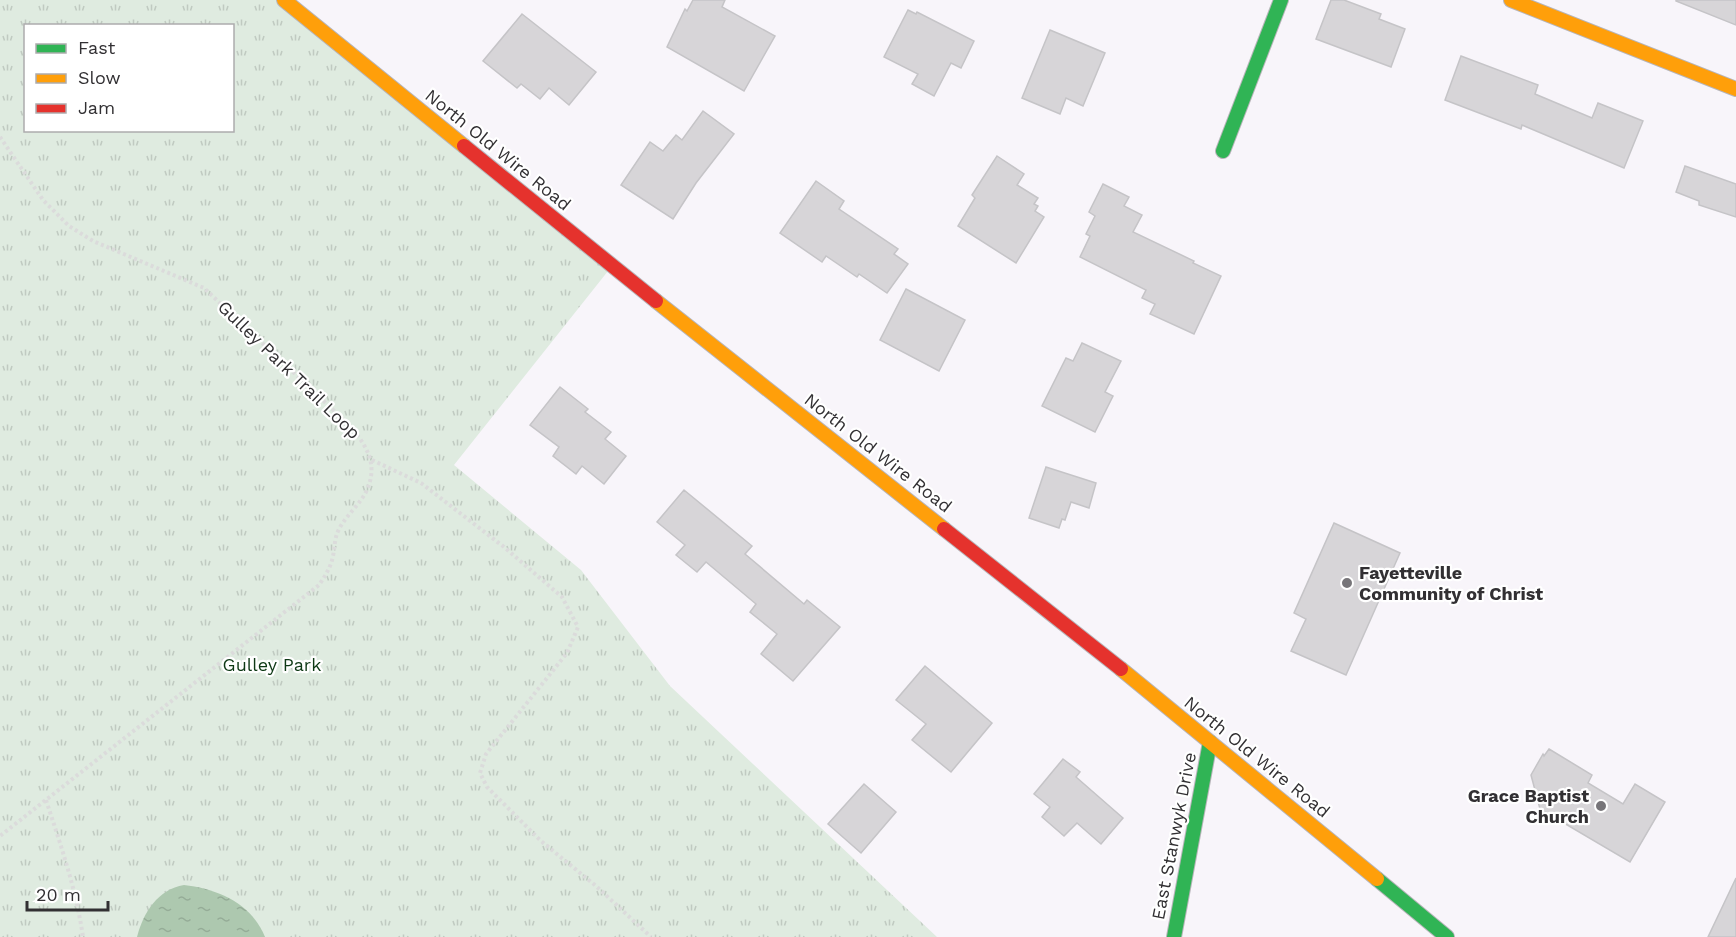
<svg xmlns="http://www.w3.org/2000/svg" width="1736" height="937" font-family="'Work Sans',sans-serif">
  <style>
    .park { fill: url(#park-tufts); fill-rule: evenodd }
    .water { fill: url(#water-ripples) }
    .building { fill: #d7d5d8; stroke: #c5c4c7; stroke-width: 1.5 }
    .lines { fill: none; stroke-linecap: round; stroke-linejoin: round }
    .fast-casing { stroke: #b7b5b9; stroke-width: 16 }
    .slow-casing { stroke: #b7b5b9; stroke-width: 16 }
    .jam-casing { stroke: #b7b5b9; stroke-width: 16 }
    .path { stroke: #dbdbdb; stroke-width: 4; stroke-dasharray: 3 3; stroke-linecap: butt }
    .fast { stroke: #30b455; stroke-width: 14 }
    .slow { stroke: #ff9f0a; stroke-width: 14 }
    .jam { stroke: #e5322d; stroke-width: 14 }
    .poi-dot { fill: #777579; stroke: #fff; stroke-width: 2 }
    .labels { text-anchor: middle; stroke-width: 4.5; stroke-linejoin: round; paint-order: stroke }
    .street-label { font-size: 18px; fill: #323033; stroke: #fff }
    .poi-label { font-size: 18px; font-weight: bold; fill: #323033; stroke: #fff; text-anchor: start }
    .park-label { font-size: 18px; fill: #0e3915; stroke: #fff }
  </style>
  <defs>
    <pattern id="park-tufts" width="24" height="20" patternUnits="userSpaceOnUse" patternTransform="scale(1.5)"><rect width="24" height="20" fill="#dfebe0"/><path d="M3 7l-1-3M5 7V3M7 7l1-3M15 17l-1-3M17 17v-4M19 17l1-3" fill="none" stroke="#c0cac1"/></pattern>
    <pattern id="water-ripples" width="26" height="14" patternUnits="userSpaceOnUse" patternTransform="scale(1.5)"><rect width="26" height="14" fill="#adc8af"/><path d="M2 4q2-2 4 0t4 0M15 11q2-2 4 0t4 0" fill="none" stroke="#95ac97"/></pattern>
  </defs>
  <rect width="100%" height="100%" fill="#f8f5fa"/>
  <!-- park -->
  <path class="park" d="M0,0H284L612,266L454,465L581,570L670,686L937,937H0ZM26,26H232V130H26Z"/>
  <!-- water -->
  <path class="water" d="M184,885C218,889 251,903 265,937H137C143,913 158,889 184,885Z"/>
  <!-- building -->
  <g class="building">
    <path d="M693,0H725L722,7L775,36L744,91L667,47L685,9L687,11Z"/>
    <path d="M1331,0H1344L1381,14L1379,19L1405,29L1391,67L1316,39Z"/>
    <path d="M1676,0H1736V25L1676,1Z"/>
    <path d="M908,10L916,14L917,12L974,41L961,68L951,63L934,96L912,84L918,74L884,57Z"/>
    <path d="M522,14L596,72L569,105L549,88L540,99L521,84L517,88L483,61Z"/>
    <path d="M1050,30L1105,53L1083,106L1066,98L1060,114L1022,98Z"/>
    <path d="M1461,56L1538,85L1535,94L1592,118L1598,103L1643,121L1624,168L1522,125L1521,129L1445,100Z"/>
    <path d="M703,111L734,134L696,183L673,219L621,185L650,142L663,151L676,135L682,140Z"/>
    <path d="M997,156L1024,174L1017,185L1038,198L1034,204L1038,206L1035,211L1044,217L1016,263L958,226L975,198L972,195Z"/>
    <path d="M1685,166L1736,184V217L1699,205V201L1676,192Z"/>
    <path d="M816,181L844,201L839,209L898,249L894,254L908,264L887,293L859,274L857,277L826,256L822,262L780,233Z"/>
    <path d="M1103,184L1129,197L1124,206L1142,215L1133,232L1194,261L1193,263L1221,276L1194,334L1150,314L1155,304L1142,298L1146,290L1080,257L1090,236L1086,234L1095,216L1089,212Z"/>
    <path d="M906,289L965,320L939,371L880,340Z"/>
    <path d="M1082,343L1121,361L1105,392L1113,396L1095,432L1042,406L1066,358L1073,361Z"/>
    <path d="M560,387L588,409L585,412L611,432L605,439L626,456L604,484L582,466L576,474L553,456L559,447L530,425Z"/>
    <path d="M1046,467L1096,483L1089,508L1071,502L1065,520L1062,519L1059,528L1029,518Z"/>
    <path d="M684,490L752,546L745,554L804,604L807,600L840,627L793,681L761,654L777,634L750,612L756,604L706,562L697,572L676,555L685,545L657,522Z"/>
    <path d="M1334,523L1400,553L1346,675L1291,651L1306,619L1294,613Z"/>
    <path d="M925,666L992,723L951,772L912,740L926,724L896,700Z"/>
    <path d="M1549,749L1592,775L1588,783L1623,804L1635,784L1665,802L1630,862L1540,809L1531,775L1543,754L1544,756Z"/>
    <path d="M1063,759L1080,772L1076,777L1123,818L1101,844L1077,823L1064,836L1042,817L1050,807L1034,794Z"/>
    <path d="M864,784L896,812L861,853L828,824Z"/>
    <path d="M1736,878V937H1708Z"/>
  </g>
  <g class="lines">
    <defs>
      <g id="fast">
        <path d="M1223,151L1281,0"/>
        <path d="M1377,879L1447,937"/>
        <path d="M1174,937L1210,742"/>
      </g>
      <g id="slow">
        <path d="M284,0L464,146"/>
        <path d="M1511,0L1736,89"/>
        <path d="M656,301L944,529"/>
        <path d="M1121,669L1377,879"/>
      </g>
      <g id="jam">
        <path d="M464,146L656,301"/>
        <path d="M944,529L1121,669"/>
      </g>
    </defs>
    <!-- fast casing -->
    <use href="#fast" class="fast-casing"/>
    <!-- slow casing -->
    <use href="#slow" class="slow-casing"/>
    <!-- jam casing -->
    <use href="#jam" class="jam-casing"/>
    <!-- path -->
    <g class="path">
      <path d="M0,137L43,200L69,226L93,241L204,288L346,422C365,443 380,463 366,492C359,505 346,516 339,529C334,539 335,547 333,556C331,567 325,576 319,585L0,836"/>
      <path d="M372,460L421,483L504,547L562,597L578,627L567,653L486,754L480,773L487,787L541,841L596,886L651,937"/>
      <path d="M46,800C61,846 76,889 83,937"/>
    </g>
    <!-- fast -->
    <use href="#fast" class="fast"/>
    <!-- slow -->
    <use href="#slow" class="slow"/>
    <!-- jam -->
    <use href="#jam" class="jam"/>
  </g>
  <!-- markers -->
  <g class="poi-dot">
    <circle cx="1347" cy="583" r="6"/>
    <circle cx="1601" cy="806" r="6"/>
  </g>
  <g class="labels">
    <!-- street labels -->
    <g class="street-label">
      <text transform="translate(498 150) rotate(39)" y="6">North Old Wire Road</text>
      <text transform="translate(289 370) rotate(44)" y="6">Gulley Park Trail Loop</text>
      <text transform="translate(878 453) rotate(38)" y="6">North Old Wire Road</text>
      <text transform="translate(1257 757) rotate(39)" y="6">North Old Wire Road</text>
      <text transform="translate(1174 836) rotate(-79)" y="6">East Stanwyk Drive</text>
    </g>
    <!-- poi labels -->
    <g class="poi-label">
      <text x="1359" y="579">Fayetteville<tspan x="1359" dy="21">Community of Christ</tspan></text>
      <text x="1589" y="802" text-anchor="end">Grace Baptist<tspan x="1589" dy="21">Church</tspan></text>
    </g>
    <!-- park labels -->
    <g class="park-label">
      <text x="272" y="671">Gulley Park</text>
    </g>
  </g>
  <!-- legend -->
  <rect x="24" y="24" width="210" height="108" fill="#ffffff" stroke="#adacad" stroke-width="1.5"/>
  <rect x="36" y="44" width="30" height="9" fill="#30b455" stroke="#adacad" stroke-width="1.5"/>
  <text x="78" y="54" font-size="18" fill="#323033">Fast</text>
  <rect x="36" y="74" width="30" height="9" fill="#ff9f0a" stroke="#adacad" stroke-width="1.5"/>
  <text x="78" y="84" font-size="18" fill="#323033">Slow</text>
  <rect x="36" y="104" width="30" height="9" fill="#e5322d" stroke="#adacad" stroke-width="1.5"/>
  <text x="78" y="114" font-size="18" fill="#323033">Jam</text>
  <!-- scale -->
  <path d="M27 901v9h81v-9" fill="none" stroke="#323033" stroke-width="3"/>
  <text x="36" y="901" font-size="18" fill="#323033" stroke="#ffffff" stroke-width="4.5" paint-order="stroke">20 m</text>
</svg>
